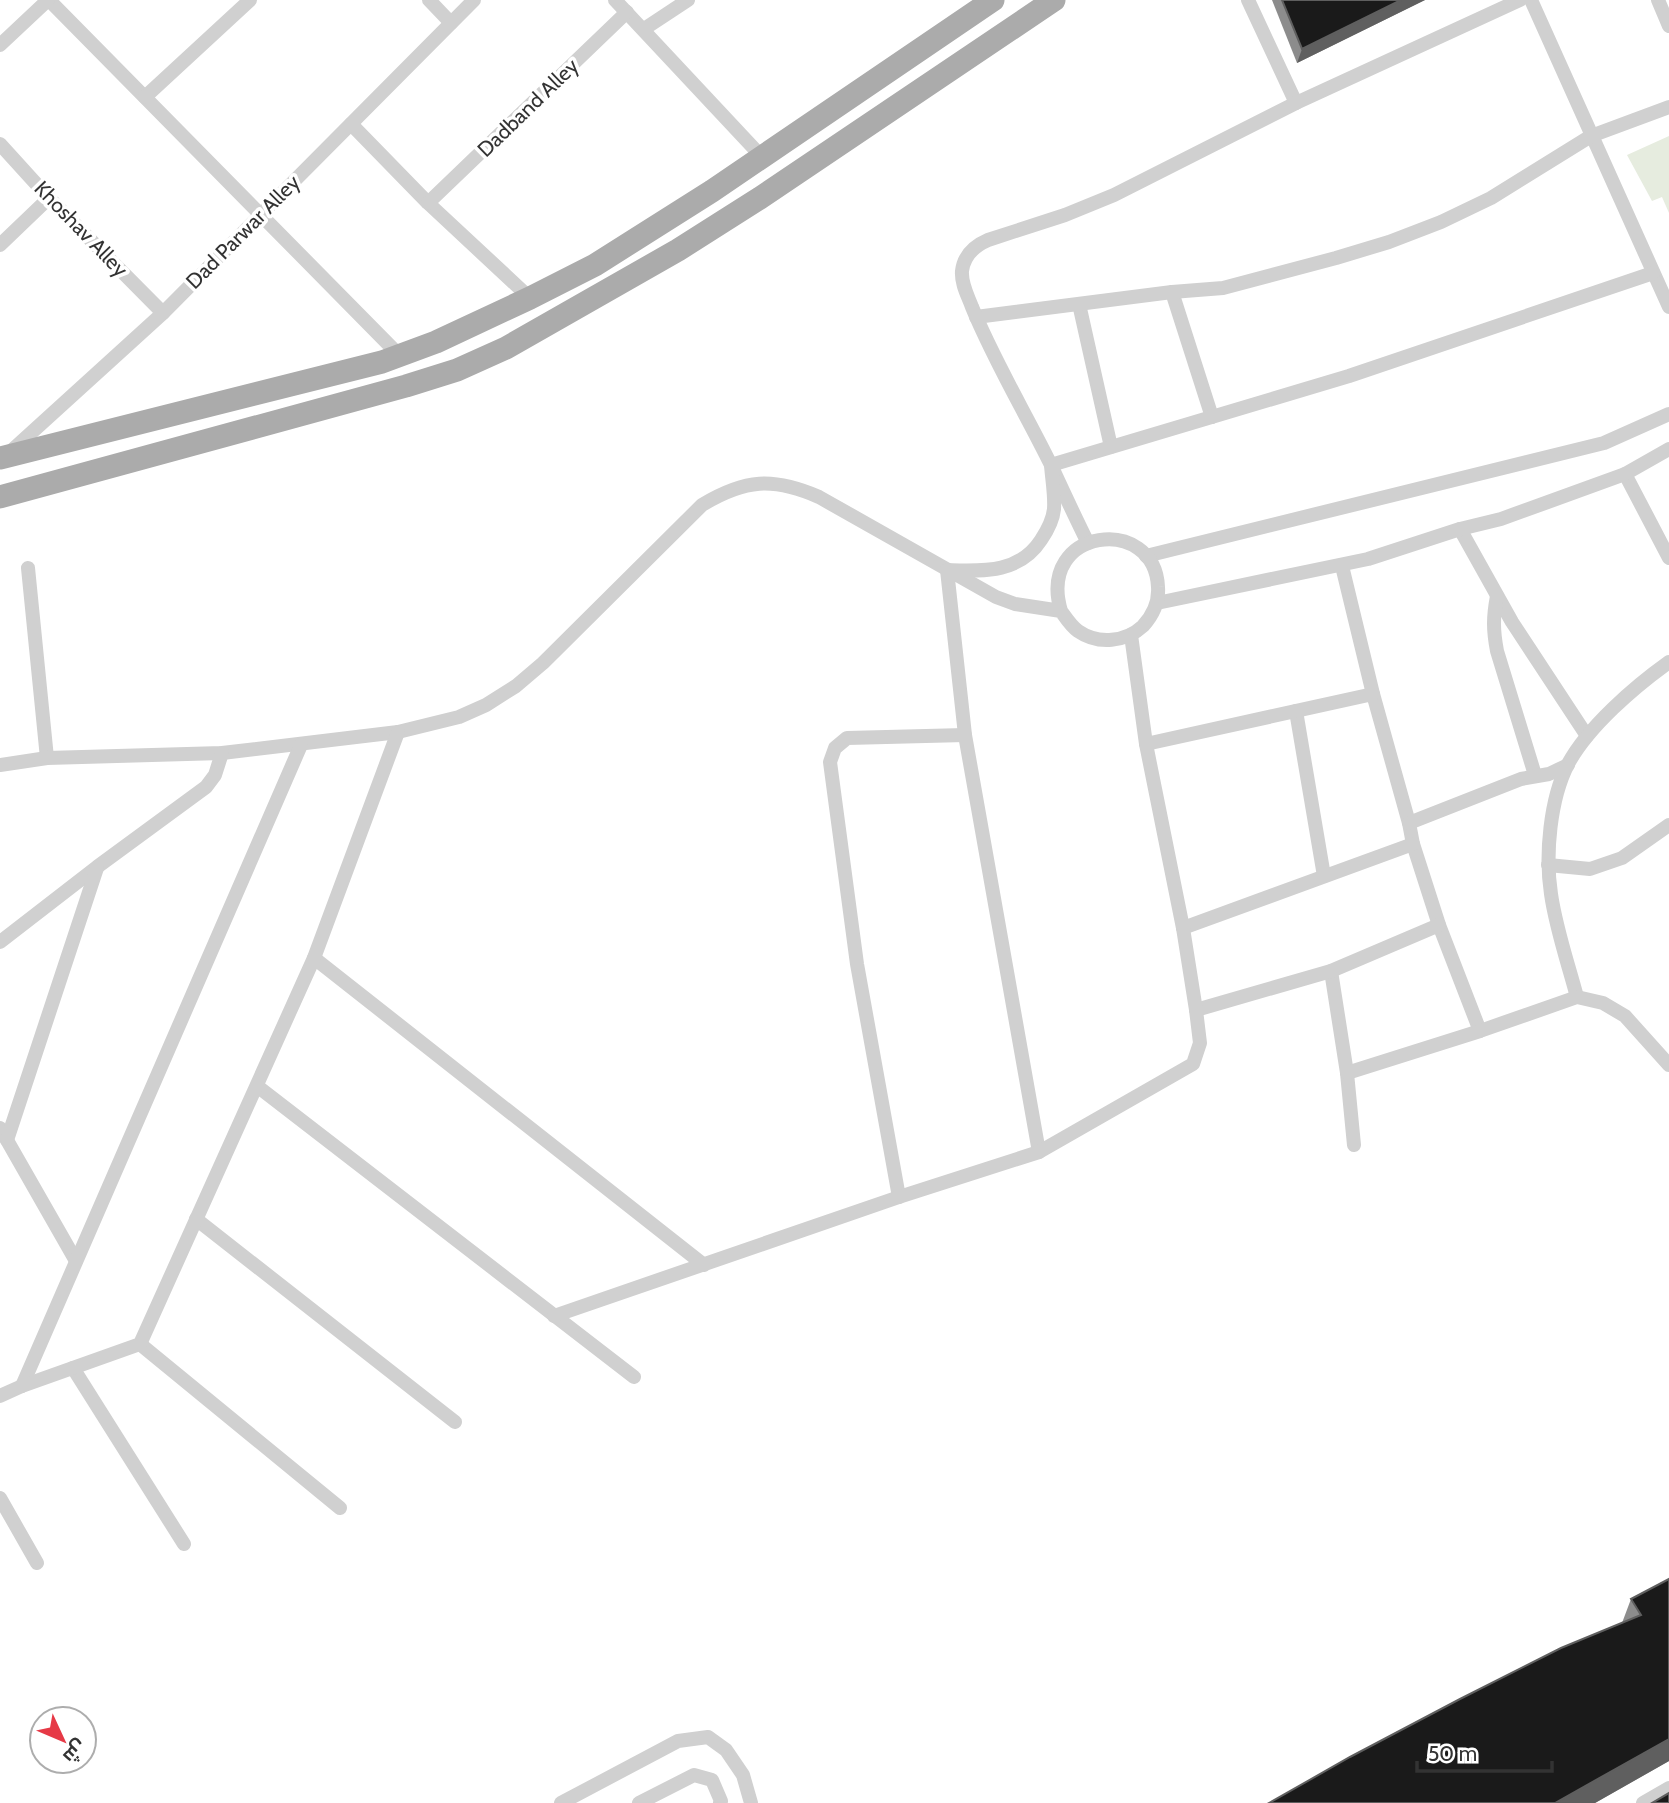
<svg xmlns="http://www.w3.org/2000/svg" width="1669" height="1803" font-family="Cabin,Cairo,sans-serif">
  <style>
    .green { fill: #e6ecdf }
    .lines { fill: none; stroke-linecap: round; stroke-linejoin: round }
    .minor { stroke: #d0d0d0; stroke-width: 14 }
    .primary { stroke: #ababab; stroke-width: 23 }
    .wall { fill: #8c8c8c }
    .shaded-wall { fill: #5f5f5f }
    .building { fill: #1a1a1a; stroke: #5f5f5f; stroke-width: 2 }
    .labels { text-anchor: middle; stroke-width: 7; stroke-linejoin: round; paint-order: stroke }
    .street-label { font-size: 21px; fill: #333; stroke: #fff }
  </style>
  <rect width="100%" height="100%" fill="#fff"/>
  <!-- green -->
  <path class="green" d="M1669,136V213L1662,197L1652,201L1627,155Z"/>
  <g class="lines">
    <!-- minor -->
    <g class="minor">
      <path d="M49,0L400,356"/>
      <path d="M429,0L451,23"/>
      <path d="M615,0L762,157"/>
      <path d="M1248,0L1296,103"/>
      <path d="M1531,0L1669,307"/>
      <path d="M1658,0L1669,26"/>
      <path d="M644,29L688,0"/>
      <path d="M0,45L48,0"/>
      <path d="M145,97L250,0"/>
      <path d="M351,124L428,203L530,298"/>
      <path d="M0,144L49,198L163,313"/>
      <path d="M428,203L627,12"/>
      <path d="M0,245L49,198"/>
      <path d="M1172,292L1212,417"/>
      <path d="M1079,304L1111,447"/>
      <path d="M976,317L1172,292L1223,288L1336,258L1389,242L1441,222L1491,198L1591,136L1669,107"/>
      <path d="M9,453L163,313L474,0"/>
      <path d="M1625,474L1669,558"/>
      <path d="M1460,529L1512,622L1587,736"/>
      <path d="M1088,543C1075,517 1063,491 1051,465C1025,412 994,361 972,307C968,296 961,284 962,271C964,255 974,246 988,240L1065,215L1114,195L1296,103L1520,0"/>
      <path d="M1146,556L1604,443L1669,414"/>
      <path d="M1342,566L1373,694L1409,823L1413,844L1439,925L1480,1031"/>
      <path d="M28,568L47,758"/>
      <path d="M1497,596C1493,617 1493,630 1497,651L1535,775"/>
      <path d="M1157,603L1368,559L1460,529L1501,519L1625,474L1669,449"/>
      <path d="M1296,711L1324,876"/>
      <path d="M1146,744L1373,694"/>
      <path d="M0,765L47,758L222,753L398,732L459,717L486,705L516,686L543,663L702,505C745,479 773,477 819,497L996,597L1015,604L1061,611C1066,618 1071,626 1078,631C1098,645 1126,642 1143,626C1153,615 1159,601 1158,587C1155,514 1036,527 1061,611"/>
      <path d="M1409,823L1521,779L1549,774L1568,765"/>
      <path d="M1548,865L1590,869L1622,858L1669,825"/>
      <path d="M1183,928L1413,844"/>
      <path d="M0,942L97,867L206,787L215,775L222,753"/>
      <path d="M314,958L704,1265"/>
      <path d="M1331,971L1347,1073L1354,1145"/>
      <path d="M1577,997C1568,963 1556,929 1551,894C1545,855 1550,799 1568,764C1588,727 1634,687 1669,662"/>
      <path d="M1196,1010L1331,971L1439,925"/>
      <path d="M1347,1073L1480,1031L1577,997L1603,1003L1625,1016L1669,1065"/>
      <path d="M257,1086L634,1377"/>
      <path d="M0,1128L76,1261"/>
      <path d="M7,1140L97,868"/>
      <path d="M1039,1152L965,735L947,570C982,571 1019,574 1041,540C1047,531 1053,520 1054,509C1055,495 1052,479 1051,465L1349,376L1653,273"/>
      <path d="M899,1197L857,964L830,762L835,748L847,738L965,735"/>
      <path d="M196,1219L455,1422"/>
      <path d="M554,1316L899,1197L1039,1152L1193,1064L1200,1043L1196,1010L1183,928L1146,744L1131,635"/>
      <path d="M140,1344L340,1508"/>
      <path d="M73,1368L184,1544"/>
      <path d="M22,1386L301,745"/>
      <path d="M0,1396L22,1386L140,1344L314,958L398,732"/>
      <path d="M0,1498L37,1563"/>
      <path d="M561,1803L678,1741L708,1737L726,1750L743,1775L751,1803"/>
      <path d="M639,1803L694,1775L712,1780L721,1801L720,1803"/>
      <path d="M1643,1803L1669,1788"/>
    </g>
    <!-- primary -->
    <g class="primary">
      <path d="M0,458L382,362L436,342L530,298L595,265L712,191L993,0"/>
      <path d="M0,497L406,386L457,370L506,348L678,250L760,198L1054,0"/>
    </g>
  </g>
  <!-- wall -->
  <g class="wall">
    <path d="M1272,0H1425L1297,63Z"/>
    <path d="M1669,1579V1761L1595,1803H1269L1622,1623L1631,1599Z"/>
  </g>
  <!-- shaded-wall -->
  <g class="shaded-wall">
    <path d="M1401,0H1425L1297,63L1302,49Z"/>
    <path d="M1669,1739V1761L1595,1803H1555Z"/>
  </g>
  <!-- building -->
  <g class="building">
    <path d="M1282,0H1401L1302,49Z"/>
    <path d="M1669,1579V1739L1555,1803H1269L1350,1757L1460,1699L1561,1648L1641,1615L1631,1599Z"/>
    <path d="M1669,1793V1803H1652Z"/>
  </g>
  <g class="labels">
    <!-- street labels -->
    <g class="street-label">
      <text transform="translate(528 108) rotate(-44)" y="7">Dadband Alley</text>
      <text transform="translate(81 229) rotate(46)" y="7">Khoshav Alley</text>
      <text transform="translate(243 232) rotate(-45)" y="7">Dad Parwar Alley</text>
    </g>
  </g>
  <!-- north arrow -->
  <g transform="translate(63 1740) rotate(134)"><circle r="33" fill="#ffffff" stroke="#adadad" stroke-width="2"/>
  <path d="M0-5L12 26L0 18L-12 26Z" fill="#e63946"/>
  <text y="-10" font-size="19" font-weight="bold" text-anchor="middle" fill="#333333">ش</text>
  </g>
  <!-- scale -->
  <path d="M1417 1761v10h135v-10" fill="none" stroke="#333333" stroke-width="3.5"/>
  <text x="1428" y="1761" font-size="21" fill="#333333" stroke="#ffffff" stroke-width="5" paint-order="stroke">50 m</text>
</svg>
